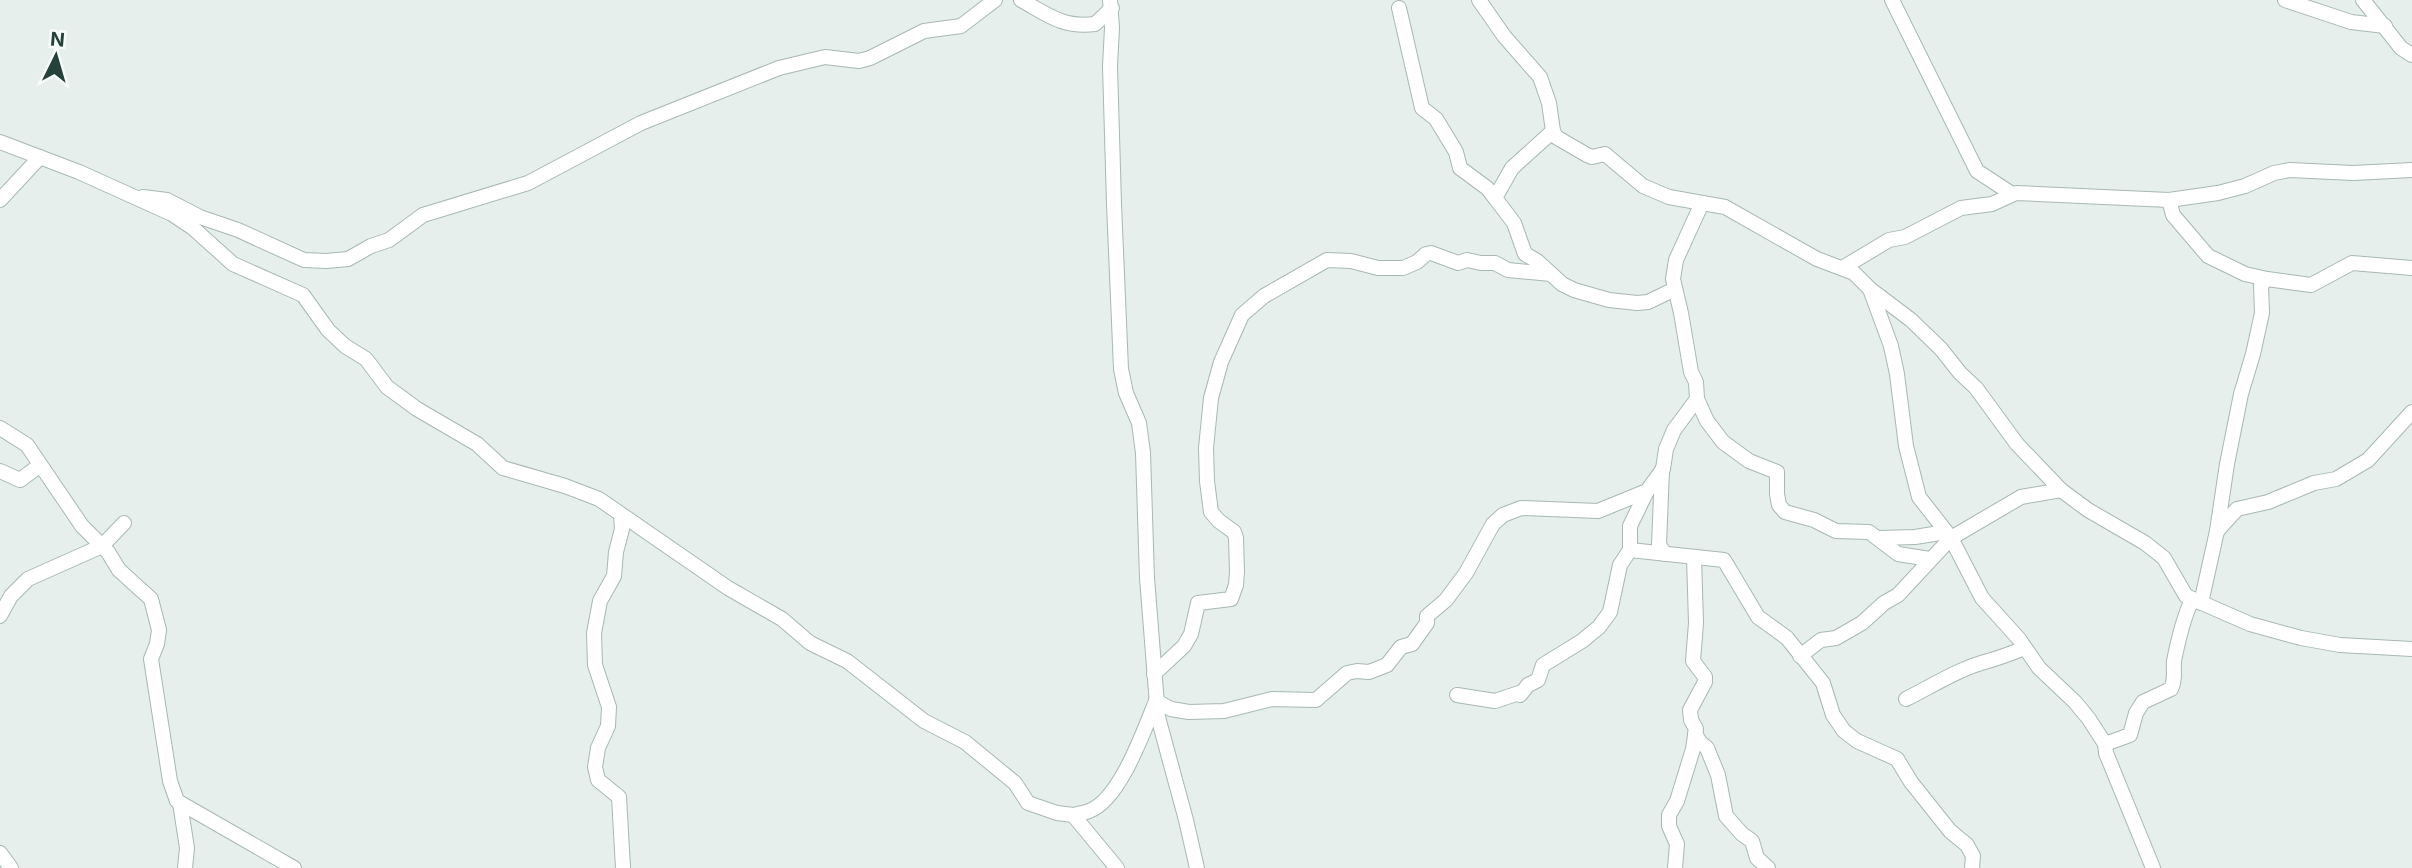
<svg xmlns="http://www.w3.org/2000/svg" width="2412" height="868" font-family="Inter,sans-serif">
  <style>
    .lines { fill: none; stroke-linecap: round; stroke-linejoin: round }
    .minor-casing { stroke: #a8b8b2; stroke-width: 16 }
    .minor { stroke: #fff; stroke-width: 14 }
  </style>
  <rect width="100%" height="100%" fill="#e6efeb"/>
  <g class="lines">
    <defs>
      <g id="minor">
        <path d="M1021,0C1048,15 1063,28 1095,24L1112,8"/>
        <path d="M1110,0L1112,28L1110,66L1114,204L1121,369L1126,393L1139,423L1143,453L1147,578L1158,717L1186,820L1197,868"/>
        <path d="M1479,0L1504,36L1540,77L1549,103L1553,131L1556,137L1587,155L1592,157L1605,154L1643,186L1669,197L1725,207L1817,259L1854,273L1870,289L1911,320L1941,349L1960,373L1976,388L2017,444L2061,490L2088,510L2145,543L2164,558L2186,596L2250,624L2301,638L2340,645L2412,649"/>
        <path d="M1892,0L1977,171L2012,194"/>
        <path d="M2285,0L2351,22L2385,26"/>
        <path d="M2363,0L2401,48L2412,55"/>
        <path d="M1399,8L1422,108L1436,119L1456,152L1460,168L1487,188L1495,198"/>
        <path d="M1553,131L1512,168L1495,198L1514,223L1525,254L1537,261L1562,284L1574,290L1609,300L1637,303L1648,302L1675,289"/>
        <path d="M0,142L79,172L172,214L193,228L233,264L303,295L328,330L345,346L366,359L387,387L417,409L477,444L503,468L565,486L599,499L728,588L782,619L810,643L847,661L924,721L965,742L1015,783L1028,803L1057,813L1073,815L1117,868"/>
        <path d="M143,197L167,200L200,217L238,230L304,260L326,261L348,259L371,246L389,240L423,215L528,183L641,123L779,68L825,57L859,61L870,58L924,31L961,26L995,0"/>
        <path d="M0,200L40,157"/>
        <path d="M2169,200L2173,215L2208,256L2245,274L2267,279"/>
        <path d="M1702,203L1676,260L1673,279L1681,313L1691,372L1696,382L1697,399L1707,421L1723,442L1749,461L1777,472V494L1779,505L1785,512L1814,520L1836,531L1869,532L1898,554L1930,559"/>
        <path d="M1844,267L1889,240L1905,237L1961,208L1992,204L2016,193L2169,200L2218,193L2245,186L2274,173L2290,170L2353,173L2412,170"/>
        <path d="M1870,289L1891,346L1897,374L1906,446L1919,497L1951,538L1982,598L2019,639L2039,668L2075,702L2089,719L2105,744L2106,753L2153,868"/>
        <path d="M0,428L27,445L82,526L108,552L119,570L151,599L159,630L157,644L151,659L170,781L177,801L294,868"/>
        <path d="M1662,470L1659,545L1665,554"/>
        <path d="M0,471L20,480L39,466"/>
        <path d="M621,516L622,529L616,552L614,576L600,601L594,633L595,665L609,707L608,726L598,748L595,767L598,780L619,797L623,868"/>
        <path d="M2217,531L2237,509L2268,502L2314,483L2336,479L2368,460L2412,412"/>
        <path d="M1879,538L1915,537L1946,532"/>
        <path d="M1630,550L1724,560L1758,617L1787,638L1823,683L1833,715L1844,731L1857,741L1897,759L1911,782L1950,831L1967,845L1973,856L1972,868"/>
        <path d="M2201,603L2217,531L2227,464L2241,394L2253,354L2262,313L2261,285L2267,279L2311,285L2352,263L2412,268"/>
        <path d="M0,616L11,596L28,579L102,546L124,523"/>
        <path d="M1800,656L1821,640L1836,638L1862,623L1884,603L1898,595L1951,538L2021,497L2061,490"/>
        <path d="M1154,674L1184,646L1191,634L1198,603L1231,599L1236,585L1237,572L1236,538L1234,532L1219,521L1211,512L1207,481L1206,448L1211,398L1221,362L1242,315L1264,296L1327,260L1351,261L1378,268H1403L1417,262L1426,254L1431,253L1458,263L1467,260L1481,263H1495L1508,270L1551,274"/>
        <path d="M1457,695L1495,701L1519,693L1520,695L1528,685L1538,680L1543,665L1582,641L1599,627L1610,612L1620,565L1630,550V526L1647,491"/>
        <path d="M1906,699C1932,686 1960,668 1988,661C2001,657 2011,654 2024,648"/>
        <path d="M1695,734L1700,742L1707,748L1718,775L1726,816L1742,834L1752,841L1757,858L1768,868"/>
        <path d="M2105,744L2130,735L2136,713L2143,702L2171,689C2176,679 2173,671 2174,661C2178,641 2183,618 2192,600"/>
        <path d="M180,803L187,848L185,868"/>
        <path d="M1073,815C1078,814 1084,813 1089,811C1120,800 1144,730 1156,701L1171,709L1189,712L1224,711L1272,699L1316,700L1347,673L1357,671L1369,672L1387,665L1401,647L1412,644L1427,623V616L1446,600L1466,573L1493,524L1503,515L1521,508L1598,511L1647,491L1663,469L1666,449L1674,430L1697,399"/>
        <path d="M0,853L11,868"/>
        <path d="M1675,868L1677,844L1669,826V815L1677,801L1693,749L1696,729L1691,720L1690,710L1705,682V677L1693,661L1696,623L1694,557"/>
      </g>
    </defs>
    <!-- minor casing -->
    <use href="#minor" class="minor-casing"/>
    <!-- minor -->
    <use href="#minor" class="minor"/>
  </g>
  <!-- north arrow -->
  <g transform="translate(56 56) rotate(5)" stroke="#f7fbf9" stroke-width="5" paint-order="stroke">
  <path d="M0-5L12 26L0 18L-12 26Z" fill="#24423a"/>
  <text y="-10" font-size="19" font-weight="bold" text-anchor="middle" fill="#24423a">N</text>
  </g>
</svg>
